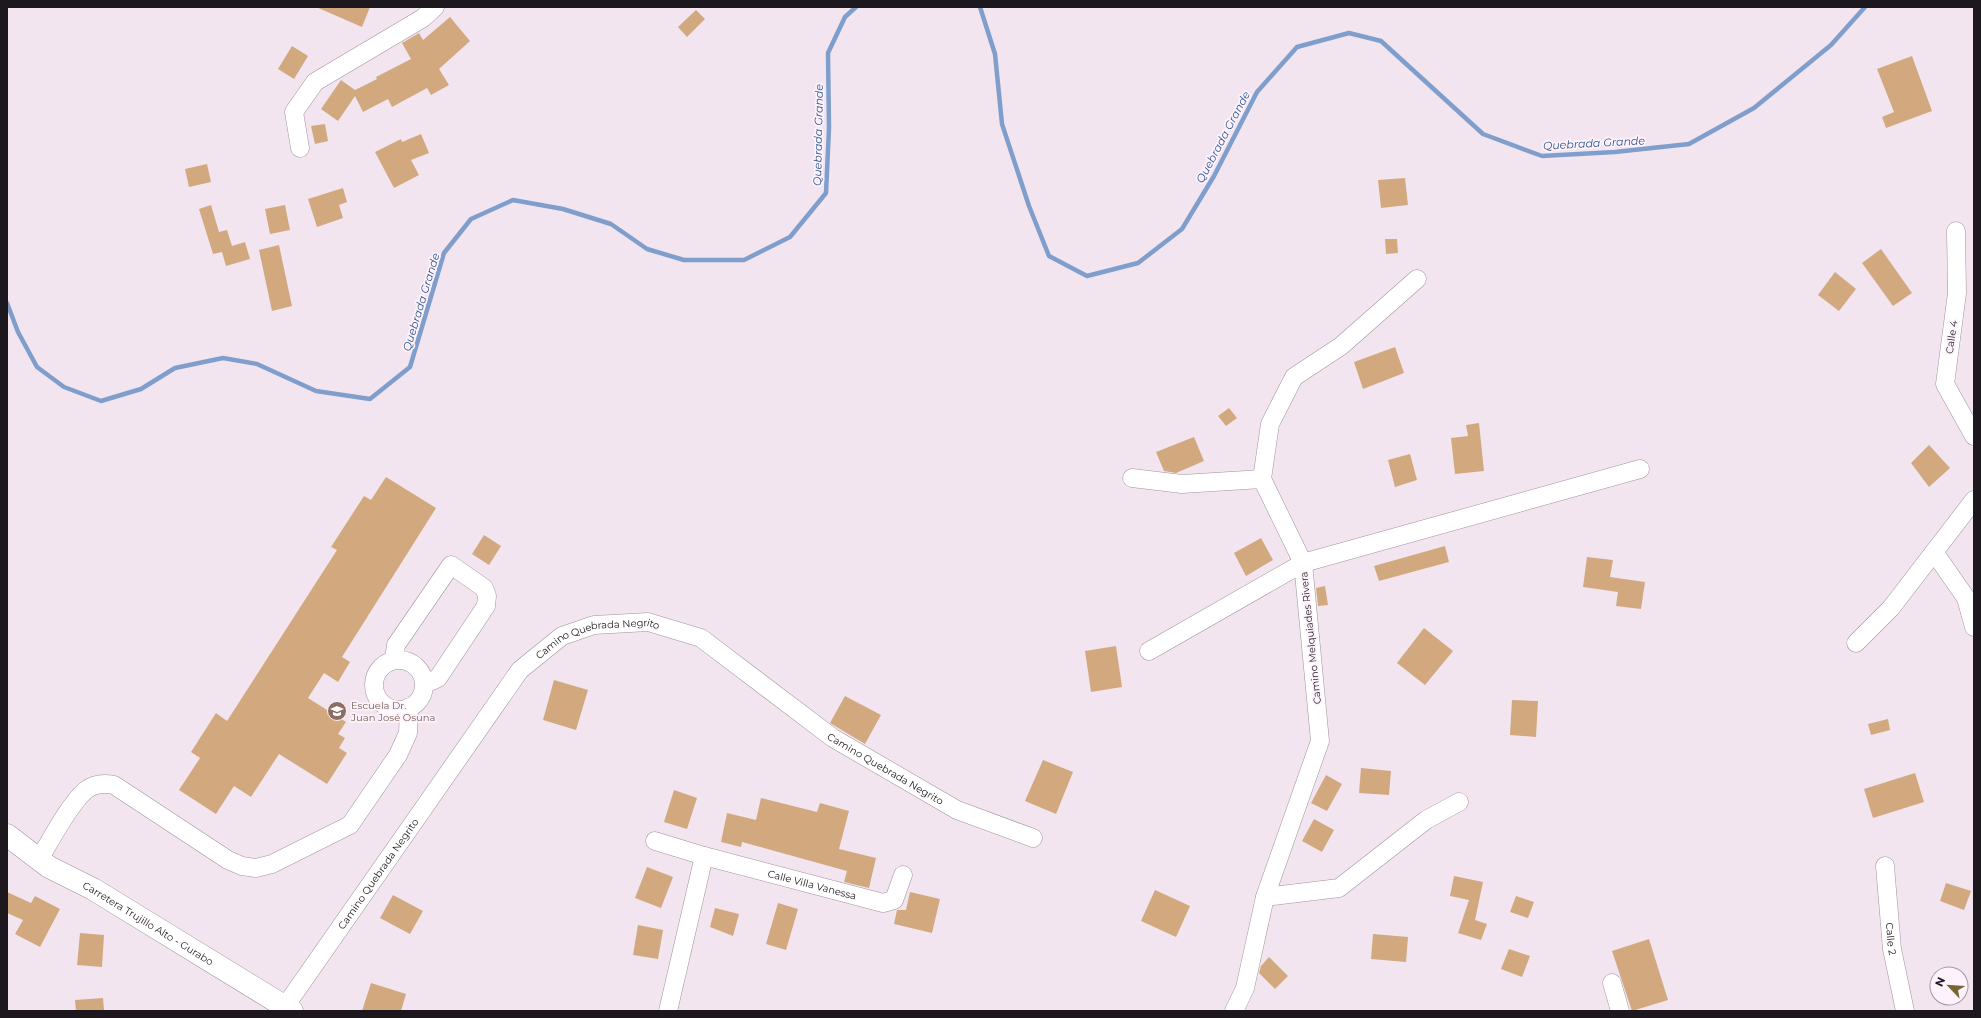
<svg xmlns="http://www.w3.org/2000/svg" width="1981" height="1018" font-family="Montserrat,sans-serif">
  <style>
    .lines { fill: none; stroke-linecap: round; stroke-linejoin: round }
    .stream { stroke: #7f9ecb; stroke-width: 4.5 }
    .building { fill: #d2a97f }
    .minor-casing { stroke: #9f939d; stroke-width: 19 }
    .major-casing { stroke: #9f939d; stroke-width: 23 }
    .minor { stroke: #fff; stroke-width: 18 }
    .major { stroke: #fff; stroke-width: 22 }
    .labels { text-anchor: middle; stroke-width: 3.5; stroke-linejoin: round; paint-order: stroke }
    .street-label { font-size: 10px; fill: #1d181d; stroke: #fef3fc }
    .education-label { font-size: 10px; fill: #785e54; stroke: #fef3fc; text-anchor: start }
    .water-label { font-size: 11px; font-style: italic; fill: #2d558e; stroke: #fef3fc }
  </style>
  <rect width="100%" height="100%" fill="#f2e5f0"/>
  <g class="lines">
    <!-- stream -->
    <g class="stream">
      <path d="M980,7L995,54L1002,124L1029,206L1049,256L1087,276L1138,263L1182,229L1214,176L1257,92L1297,47L1349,33L1381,41L1483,134L1542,156L1615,152L1689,144L1754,108L1831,45L1865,7"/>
      <path d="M7,303L18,332L37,367L64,387L101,401L141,389L175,368L223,358L257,364L316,391L370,399L410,367L444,253L471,219L513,200L563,209L611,224L647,249L684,260H744L790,237L826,193L829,128L828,53L845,17L856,7"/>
    </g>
  </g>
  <!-- building -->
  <g class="building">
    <path d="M316,7H370L362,27Z"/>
    <path d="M696,10L705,19L687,37L678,27Z"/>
    <path d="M450,17L470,41L439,69L449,85L431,95L427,88L392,107L388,99L363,112L355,96L338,121L321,109L341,80L355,90L377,79L376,77L411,59L402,43L419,33L423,40Z"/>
    <path d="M292,46L308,56L294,79L278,69Z"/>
    <path d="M1912,56L1932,111L1886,128L1882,117L1894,112L1877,69Z"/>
    <path d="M325,124L328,141L315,144L311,126Z"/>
    <path d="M421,134L429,153L411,160L419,175L394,188L375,152L401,139L402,142Z"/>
    <path d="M207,164L211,182L189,187L185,169Z"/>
    <path d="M1405,178L1408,205L1381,208L1378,180Z"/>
    <path d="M343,188L347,202L339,205L343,218L317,227L308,199Z"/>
    <path d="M211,205L219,232L227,230L232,246L245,242L250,259L226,266L222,252L213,254L199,209Z"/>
    <path d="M285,205L290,230L270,234L265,209Z"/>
    <path d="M1385,239H1397L1398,253L1386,254Z"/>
    <path d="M279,245L292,306L272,311L259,250Z"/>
    <path d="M1881,249L1912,293L1893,306L1862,263Z"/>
    <path d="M1835,272L1856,289L1839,311L1818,295Z"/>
    <path d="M1395,347L1404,373L1363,389L1354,362Z"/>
    <path d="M1229,408L1237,418L1226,426L1218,416Z"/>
    <path d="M1479,423L1484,471L1455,474L1451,438L1468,436L1466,425Z"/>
    <path d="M1194,437L1204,461L1176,473L1164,471L1156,452Z"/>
    <path d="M1929,445L1950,468L1929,487L1911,463Z"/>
    <path d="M1410,454L1417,480L1395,487L1388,460Z"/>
    <path d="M386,477L436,508L342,657L350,662L338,682L324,673L308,698L346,722L338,734L345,738L339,748L347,753L327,784L279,754L251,797L234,786L216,814L179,790L200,758L191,752L216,713L227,721L337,550L331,547L364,496L371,500Z"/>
    <path d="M484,535L501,546L489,565L472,554Z"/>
    <path d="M1261,538L1273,560L1246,576L1234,553Z"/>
    <path d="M1445,546L1449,562L1379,581L1374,566Z"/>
    <path d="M1587,557L1613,560L1610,577L1645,582L1641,609L1616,606L1618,592L1583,587Z"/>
    <path d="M1325,586L1328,605L1318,606L1316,588Z"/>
    <path d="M1424,628L1453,651L1425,685L1397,663Z"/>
    <path d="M1116,646L1122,687L1091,692L1085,651Z"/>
    <path d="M554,680L588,690L576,730L543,720Z"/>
    <path d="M845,696L881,715L865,744L830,723Z"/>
    <path d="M1512,700L1538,701L1536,737L1510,735Z"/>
    <path d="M1888,719L1890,730L1871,735L1868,724Z"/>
    <path d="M1043,760L1073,772L1056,814L1025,801Z"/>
    <path d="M1361,768L1391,771L1389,795L1359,793Z"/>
    <path d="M1915,773L1924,802L1873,818L1864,789Z"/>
    <path d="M1326,775L1342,784L1327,811L1311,803Z"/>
    <path d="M674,790L697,798L687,829L664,822Z"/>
    <path d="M761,798L817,812L820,803L849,811L839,849L876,858L869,888L844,882L847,871L742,842L741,847L721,842L727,813L756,820Z"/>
    <path d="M1314,819L1334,830L1322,852L1302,841Z"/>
    <path d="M647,867L673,877L661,908L635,898Z"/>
    <path d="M1454,876L1483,882L1475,920L1487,924L1481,940L1458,933L1469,900L1450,896Z"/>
    <path d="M1946,883L1971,891L1964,910L1940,901Z"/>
    <path d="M1155,890L1190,906L1176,937L1141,921Z"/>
    <path d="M7,892L31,903L35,896L60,909L40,947L15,934L23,920L7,913Z"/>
    <path d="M910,892L940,899L932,933L894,924L897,910H906Z"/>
    <path d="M393,895L423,911L410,934L380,918Z"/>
    <path d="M1516,896L1534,902L1528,918L1510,912Z"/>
    <path d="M778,903L798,909L786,950L766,944Z"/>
    <path d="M715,908L739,914L733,936L710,927Z"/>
    <path d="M638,925L663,930L658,959L633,955Z"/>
    <path d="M80,933L104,935L102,967L77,965Z"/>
    <path d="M1373,934L1408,937L1406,962L1371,959Z"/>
    <path d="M1649,939L1668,1000L1632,1011L1612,951Z"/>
    <path d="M1509,949L1530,956L1522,977L1501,969Z"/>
    <path d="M1269,957L1288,976L1275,989L1259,973L1261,966Z"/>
    <path d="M371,983L406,994L401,1011H362Z"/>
    <path d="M103,998L104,1010L76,1011L75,1000Z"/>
  </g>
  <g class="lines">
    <defs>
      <g id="minor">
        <path d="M300,148L294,112L315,82L423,18L435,7"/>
        <path d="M1956,231L1957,293L1945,384L1974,436"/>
        <path d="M1132,478L1182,484L1262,479"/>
        <path d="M1934,552L1966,598L1974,627"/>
        <path d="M1856,643L1891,608L1974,500"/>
        <path d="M1149,651L1303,563L1640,469"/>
        <circle cx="399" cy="685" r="25"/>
        <path d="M394,660L396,645L451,565L484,588L487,596L486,606L438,678L432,681L424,680"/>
        <path id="s1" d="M655,841L704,856L883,903L894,900L903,875"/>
        <path d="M39,860C50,841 70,803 86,790C94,784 104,783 114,785L228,860L242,866L256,868L272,864L350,825L398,755L408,733L409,707"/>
        <path id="s2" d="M1885,866L1892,949L1905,1011"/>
        <path d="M1265,897L1339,888L1426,820L1459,802"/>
        <path d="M1612,983L1620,1011"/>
        <path id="s3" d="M284,1008L520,670L562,636L594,625L648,622L701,638L833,738L957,810L1033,838"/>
        <path d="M668,1011L704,856"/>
        <path d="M1234,1011L1245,988L1265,897L1320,741L1303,563L1262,479L1270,424L1294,377L1341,346L1417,279"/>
      </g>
      <g id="major">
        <path id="s4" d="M7,835L49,867L93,889L292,1011"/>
      </g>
    </defs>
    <!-- minor casing -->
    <use href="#minor" class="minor-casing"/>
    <!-- major casing -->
    <use href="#major" class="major-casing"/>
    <!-- minor -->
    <use href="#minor" class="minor"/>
    <!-- major -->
    <use href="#major" class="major"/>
  </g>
  <!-- icons -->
  <defs>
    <symbol id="school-disc" viewBox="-11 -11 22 22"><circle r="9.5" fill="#8d6e63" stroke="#fef3fc"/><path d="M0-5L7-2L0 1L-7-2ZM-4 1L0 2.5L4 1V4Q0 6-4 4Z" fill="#fff"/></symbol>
  </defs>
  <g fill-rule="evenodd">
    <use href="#school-disc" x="326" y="700" width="22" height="22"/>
  </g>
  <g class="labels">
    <!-- street labels -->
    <g class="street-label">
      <text transform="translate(1951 337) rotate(-82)" y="4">Calle 4</text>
      <text transform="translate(1310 638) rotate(-96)" y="4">Camino Melquiades Rivera</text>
      <text dy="4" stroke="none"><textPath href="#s3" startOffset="500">Camino Quebrada Negrito</textPath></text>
      <text dy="4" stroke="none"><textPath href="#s3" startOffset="836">Camino Quebrada Negrito</textPath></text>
      <text dy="4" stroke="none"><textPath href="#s3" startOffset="164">Camino Quebrada Negrito</textPath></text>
      <text dy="4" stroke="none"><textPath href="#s1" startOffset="163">Calle Villa Vanessa</textPath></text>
      <text dy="4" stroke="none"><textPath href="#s4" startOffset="167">Carretera Trujillo Alto - Gurabo</textPath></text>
      <text dy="4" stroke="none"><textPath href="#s2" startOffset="73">Calle 2</textPath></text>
    </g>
    <!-- education labels -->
    <g class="education-label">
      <text x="351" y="709">Escuela Dr.<tspan x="351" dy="12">Juan José Osuna</tspan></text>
    </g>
    <!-- water labels -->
    <g class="water-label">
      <text transform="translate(818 135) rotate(-89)" y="4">Quebrada Grande</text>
      <text transform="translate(1223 137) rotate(-62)" y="4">Quebrada Grande</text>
      <text transform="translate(1594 143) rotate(-3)" y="4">Quebrada Grande</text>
      <text transform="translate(421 302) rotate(-73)" y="4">Quebrada Grande</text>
    </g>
  </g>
  <!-- border -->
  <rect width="1981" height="1018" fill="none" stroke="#1d181d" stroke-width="16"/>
  <!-- north arrow -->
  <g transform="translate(1949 986) rotate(295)"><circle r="19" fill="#fef3fc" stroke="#a49ba3"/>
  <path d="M0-3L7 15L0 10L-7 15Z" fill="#776634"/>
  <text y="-6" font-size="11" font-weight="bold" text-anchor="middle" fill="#1d181d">N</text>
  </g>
</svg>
